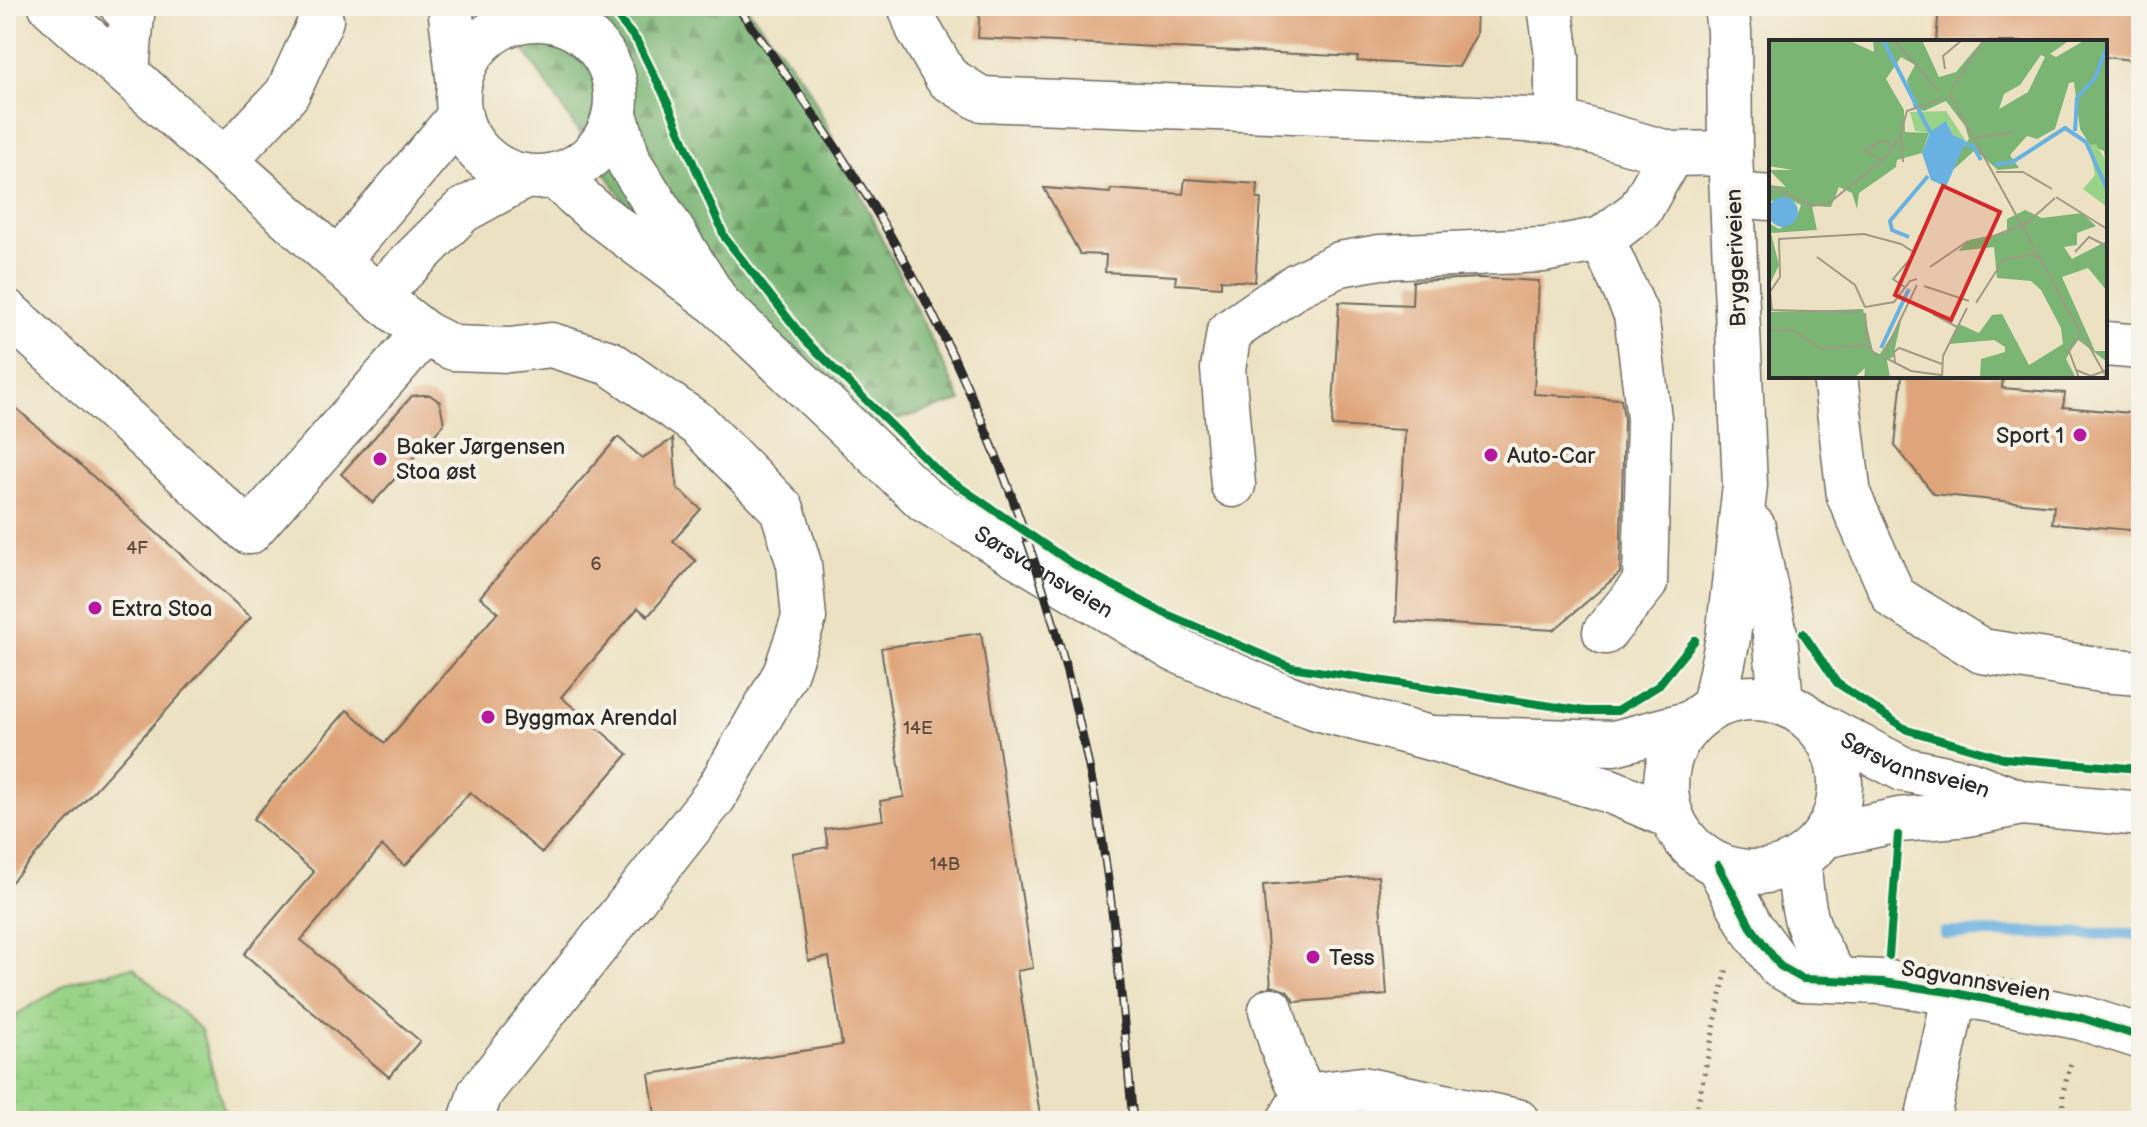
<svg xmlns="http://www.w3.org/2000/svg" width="2147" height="1127" font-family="'Balsamiq Sans',sans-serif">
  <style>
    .forest { fill: url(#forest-firs); stroke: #527050; stroke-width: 2 }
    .wetland { fill: url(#wetland-marsh); stroke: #627f59; stroke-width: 2 }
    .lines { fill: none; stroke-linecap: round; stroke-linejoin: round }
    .stream { stroke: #69b1e0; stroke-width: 12 }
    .building { fill: #dfa479 }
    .minor-casing { stroke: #6f6b60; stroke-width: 47 }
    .major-casing { stroke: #6f6b60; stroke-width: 47 }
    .path { stroke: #6f6b60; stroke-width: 5; stroke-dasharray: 2 6; stroke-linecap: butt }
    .minor { stroke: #fff; stroke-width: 44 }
    .major { stroke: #fff; stroke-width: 44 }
    .rail-casing { stroke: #2b2b2b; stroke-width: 9 }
    .rail { stroke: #f7f3e8; stroke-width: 6; stroke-dasharray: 18; stroke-linecap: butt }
    .cycleway-casing { stroke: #f7f3e8; stroke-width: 13 }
    .cycleway { stroke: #00873e; stroke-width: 8 }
    .poi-dot { fill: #b5179e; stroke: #f7f3e8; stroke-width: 3 }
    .labels { text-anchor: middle; stroke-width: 8; stroke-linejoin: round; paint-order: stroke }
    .number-label { font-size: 18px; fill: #58493e }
    .street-label { font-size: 22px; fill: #2b2b2b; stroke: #f7f3e8 }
    .poi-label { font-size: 22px; fill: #2b2b2b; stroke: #f7f3e8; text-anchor: start }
    .inset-river { fill: none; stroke: #69b1e0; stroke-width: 4 }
    .inset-road { fill: none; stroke: #9f9986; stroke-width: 2 }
    .view { fill: #d62828; fill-opacity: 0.15; stroke: #d62828; stroke-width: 4 }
    .inset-edge { fill: none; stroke: #2b2b2b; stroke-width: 4 }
  </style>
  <defs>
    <pattern id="forest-firs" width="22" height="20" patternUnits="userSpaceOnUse" patternTransform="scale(2)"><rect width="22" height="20" fill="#7ab574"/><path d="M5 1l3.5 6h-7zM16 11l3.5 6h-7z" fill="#64935f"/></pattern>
    <pattern id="wetland-marsh" width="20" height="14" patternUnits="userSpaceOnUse" patternTransform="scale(2)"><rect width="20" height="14" fill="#98d387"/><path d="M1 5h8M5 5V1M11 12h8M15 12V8" fill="none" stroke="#83b575"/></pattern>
  </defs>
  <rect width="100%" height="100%" fill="#f7f3e8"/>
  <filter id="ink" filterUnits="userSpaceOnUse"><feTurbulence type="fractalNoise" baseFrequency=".0125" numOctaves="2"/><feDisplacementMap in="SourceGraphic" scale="16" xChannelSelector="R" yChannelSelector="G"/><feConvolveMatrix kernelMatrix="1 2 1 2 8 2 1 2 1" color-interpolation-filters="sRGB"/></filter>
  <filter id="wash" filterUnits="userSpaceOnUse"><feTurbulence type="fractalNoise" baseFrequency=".006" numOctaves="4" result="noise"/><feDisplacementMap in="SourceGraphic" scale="32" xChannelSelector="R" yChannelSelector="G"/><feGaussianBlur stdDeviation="1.8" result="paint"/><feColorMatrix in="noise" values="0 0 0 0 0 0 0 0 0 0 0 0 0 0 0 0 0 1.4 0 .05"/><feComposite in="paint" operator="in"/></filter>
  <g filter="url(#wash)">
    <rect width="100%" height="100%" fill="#ece2c3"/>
    <!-- forest -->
    <path class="forest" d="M495,6H746L808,87L961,401L846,435L695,308Z"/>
    <!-- wetland -->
    <path class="wetland" d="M133,967L201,1030L227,1121H9L6,1112V1021L72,981Z"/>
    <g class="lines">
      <!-- stream -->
      <path class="stream" d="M1945,933L2141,934"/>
    </g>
    <g id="blocks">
      <!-- building -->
      <g class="building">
        <path d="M980,6H1477L1476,35L1459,67L1357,61L1358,57L978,38Z"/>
        <path d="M1939,6H2141V61L2105,57V42H1936Z"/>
        <path d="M1185,179L1258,184L1257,199H1261L1255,282L1221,280V287L1175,284L1176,276L1105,272L1106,255L1080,254L1044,188L1110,193L1111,189L1183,194Z"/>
        <path d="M1481,278L1539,281L1534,394L1621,399L1624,419L1620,573L1554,630L1396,621L1405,430L1332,426L1339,302L1412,305L1413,281Z"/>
        <path d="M1902,376H2003L2002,388L2065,393L2063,407L2141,414V531L2052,523L2054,506L1934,494L1895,446Z"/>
        <path d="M420,395H430L440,402L444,424L373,503L341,474L412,396Z"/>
        <path d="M6,399L251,617L6,888Z"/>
        <path d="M618,437L642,458L673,439L677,488L701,509L673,541L696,561L648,616L638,608L561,697L628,754L542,853L470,792L405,866L382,846L301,940L420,1041L389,1077L244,954L314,872L253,819L347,710L385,743L498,612L480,597Z"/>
        <path d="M981,633L1033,968L1017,971L1041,1121H656L649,1074L842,1045L829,957L808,961L792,853L828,847L825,829L883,820L880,801L904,797L881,648Z"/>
        <path d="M1378,876L1387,995L1295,1002L1287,991L1271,986L1263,885Z"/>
      </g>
    </g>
  </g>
  <g filter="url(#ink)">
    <use href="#blocks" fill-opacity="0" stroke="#6f6b60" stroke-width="2"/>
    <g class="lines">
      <defs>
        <g id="minor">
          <path d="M51,6L377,296L424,333L453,348L510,350L551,345L610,363L699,425L782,509L799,564L804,618L785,674L714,797L480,1093L471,1121"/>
          <path d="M122,6L132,15L127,71"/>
          <path d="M910,6L918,28L947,78L981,99L1557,121L1671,154L1730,153"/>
          <path d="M1550,6L1557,56V121"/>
          <path d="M226,159L287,94L321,20L317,6"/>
          <path d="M1733,195L1771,198"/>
          <path d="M1602,239L1636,314L1649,418L1645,583L1605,632"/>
          <path d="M338,260L460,116"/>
          <path d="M377,296L462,211L524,177"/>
          <path d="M6,311L249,532L424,333"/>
          <path d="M2105,344L2141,347"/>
          <path d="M1835,376L1849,496L1894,597L1982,651L2101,670L2141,673"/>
          <path d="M1233,485L1223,369L1229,332L1297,285L1340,264L1380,257L1544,250L1602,239L1640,210L1671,154"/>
          <path d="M1799,859C1801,913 1807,934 1836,978"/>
          <path d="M1718,865L1751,927L1780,966L1803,979L1882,982L1955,993L2082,1018L2141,1037"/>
          <path d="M1271,1010L1284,1052L1304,1096"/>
          <path d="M1289,1121L1304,1096L1362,1089L1517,1121"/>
          <path d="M1927,1121L1955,993"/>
        </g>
        <g id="major">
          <path d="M450,6L459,85"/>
          <circle cx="537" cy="98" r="79"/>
          <path d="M554,176L594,211L718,304L629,162L615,114"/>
          <path id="s1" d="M718,304L925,500L1174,649L1261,687L1317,708L1430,738"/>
          <path d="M1753,527L1775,634L1781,702"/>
          <circle cx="1753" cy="785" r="87"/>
          <path d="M1714,706L1728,638L1745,485L1730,153L1729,31L1726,6"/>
          <path id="s2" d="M1813,722L1903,769L1969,783L2022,803L2141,814"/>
          <path d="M1672,817L1610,791L1430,738L1614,743L1691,723"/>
          <path d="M1824,836L1899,820L1968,814L2022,803"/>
        </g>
      </defs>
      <!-- minor casing -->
      <use href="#minor" class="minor-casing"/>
      <!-- major casing -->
      <use href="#major" class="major-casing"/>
      <!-- path -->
      <g class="path">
        <path d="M1694,1121L1727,967"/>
        <path d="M2063,1121V1092L2072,1059"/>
      </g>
      <!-- minor -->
      <use href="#minor" class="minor"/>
      <!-- major -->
      <use href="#major" class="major"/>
      <defs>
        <path id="rail" d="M737,6C784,71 831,137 873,206C976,377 1049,572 1089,767C1113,884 1122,1003 1133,1121"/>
      </defs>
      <!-- rail casing -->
      <use href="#rail" class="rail-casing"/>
      <!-- rail -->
      <use href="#rail" class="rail"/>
      <defs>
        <g id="cycleway">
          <path d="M608,6L637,41L667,101L725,238L806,341L941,474L1073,564L1164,613L1291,667L1585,711H1617L1658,686L1695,640"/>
          <path d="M1803,633L1837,683L1907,730L2003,758L2141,769"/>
          <path d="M1718,865L1751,927L1780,966L1803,979L1882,982L1955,993L2082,1018L2141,1037"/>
          <path d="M1889,956L1898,835"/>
        </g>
      </defs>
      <!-- cycleway casing -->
      <use href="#cycleway" class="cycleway-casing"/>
      <!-- cycleway -->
      <use href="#cycleway" class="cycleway"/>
    </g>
  </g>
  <!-- markers -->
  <g class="poi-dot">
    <circle cx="2080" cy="435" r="8"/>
    <circle cx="1491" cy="455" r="8"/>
    <circle cx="380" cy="459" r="8"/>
    <circle cx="95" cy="608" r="8"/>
    <circle cx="488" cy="717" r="8"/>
    <circle cx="1313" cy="957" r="8"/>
  </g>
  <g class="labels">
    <!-- number labels -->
    <g class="number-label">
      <text x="137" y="554">4F</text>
      <text x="596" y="570">6</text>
      <text x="918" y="734">14E</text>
      <text x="945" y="870">14B</text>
    </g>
    <!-- street labels -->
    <g class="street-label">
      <text transform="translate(1735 258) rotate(-92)" y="8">Bryggeriveien</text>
      <text dy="8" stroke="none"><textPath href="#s1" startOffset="424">Sørsvannsveien</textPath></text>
      <text dy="8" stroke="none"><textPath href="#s2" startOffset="112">Sørsvannsveien</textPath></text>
      <text transform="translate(1976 980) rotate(10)" y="8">Sagvannsveien</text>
    </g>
    <!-- poi labels -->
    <g class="poi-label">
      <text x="2064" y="443" text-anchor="end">Sport 1</text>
      <text x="396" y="454">Baker Jørgensen<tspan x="396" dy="25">Stoa øst</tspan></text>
      <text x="1507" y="463">Auto-Car</text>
      <text x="111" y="616">Extra Stoa</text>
      <text x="504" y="725">Byggmax Arendal</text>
      <text x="1329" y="965">Tess</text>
    </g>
  </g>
  <!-- overview -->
  <g transform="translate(1769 40)">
    <rect width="338" height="338" fill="#ece2c3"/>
    <path d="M0,0H79L105,12L104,0H153L170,37L187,32L214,0H301L281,14L287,17L316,0H338V145L335,111L321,105L311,89L305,42L300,43L286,89L268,99L258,96L241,115L250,128L229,130L206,110L185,129V119L200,99L196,86L177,61L155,71L145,68L138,40L146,25L132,17L117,39L135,70L136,92L160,93L153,113L128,120L127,127L90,153L88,169L83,153L70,147L62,167L43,166L48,190L2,193L10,225L0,246V183L10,189L27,179L32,165L22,160L0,161V145L17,147L0,130H23L0,126ZM272,15L276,17L259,52L230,69L235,54L251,45ZM256,170L273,178L313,173L327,186L308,193V205L295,207L303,219L338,201V251L319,228L293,237L326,311H338V322L308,299L297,319L307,338H211L212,319L236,312V307L225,300L180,304L190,284L210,293L223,275L233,274L260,325L294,304L292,288L272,250L262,241L228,238L225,207L189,211L200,200L238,192V179ZM94,269L104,311L111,314L132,281L124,317L118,320L121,338H95L96,328L85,338H0V272Z" fill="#7ab574" fill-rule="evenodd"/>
    <path d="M177,71L197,101L184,95L178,82L160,93L146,91L141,72ZM327,104L338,123V167L314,149L326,135L320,105Z" fill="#98d387"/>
    <path d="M177,81L184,95L197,101L177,147L162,140L153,113L161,92ZM-1 172a15 15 0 1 1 30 0a15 15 0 1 1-30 0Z" fill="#69b1e0"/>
    <path class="inset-river" d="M114,0L161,92M306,91L308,58L326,38L337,9M196,104L204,106L212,120M226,124L242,123L296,88L317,102L338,149M140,197L123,190L121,181L159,136M112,308L140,249"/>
    <path class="inset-road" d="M125,0L170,51M176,29L174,16L193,0M181,52L215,0M181,55L312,293M132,97L134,122M205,98L243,92M114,121L95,110L115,100L123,106M227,132H254L283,149M0,145L43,166L60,163L117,117L131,96L138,71L174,58M287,157L338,189M217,199L258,183L286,158M306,212L320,197L338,206M48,217L86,245L96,267M161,227L199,201M155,246L200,261M207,263L235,219L264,215L273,219M96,267L125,262L141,241L148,239M91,272L3,270L1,252L11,237L10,199L95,194L132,204L146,213L124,239L137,248M96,273L99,305L108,317M164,274L188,287M0,290L26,291L52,309L99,305M316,299L338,338M115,314L148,245M115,317L142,331L172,335M126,323L125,312L130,308L173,324M307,330L322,336L338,330M173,338L174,316L198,268M310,338L300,311L312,295"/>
    <path class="view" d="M174,146L231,172L182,280L126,255Z"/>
    <rect width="338" height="338" class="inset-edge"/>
  </g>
  <!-- margin -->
  <rect width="2147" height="1127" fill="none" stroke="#f7f3e8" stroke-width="32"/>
</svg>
